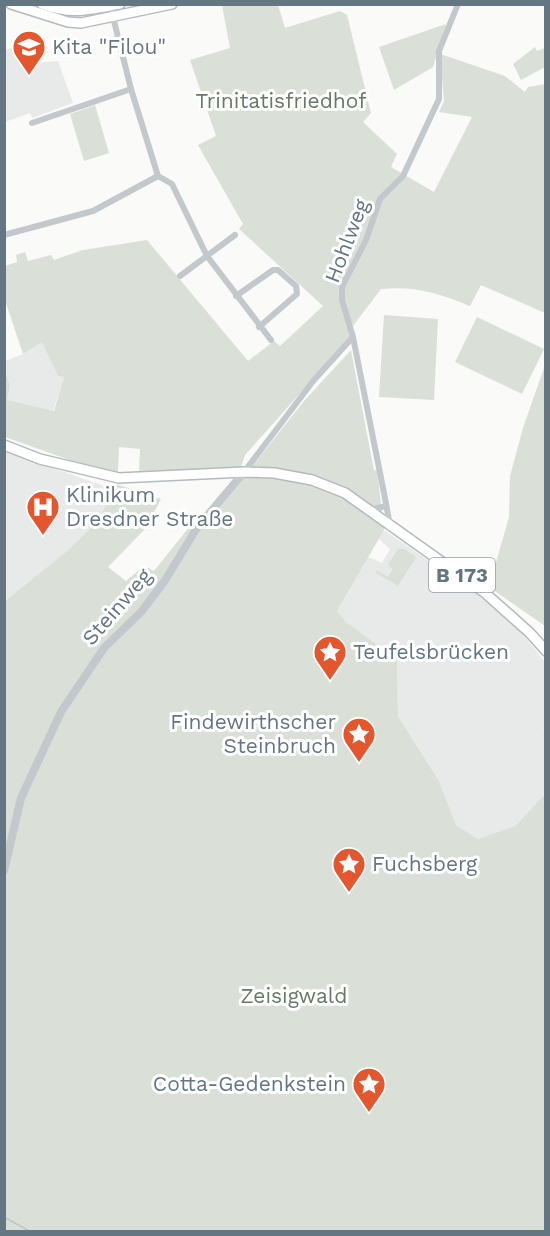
<svg xmlns="http://www.w3.org/2000/svg" width="550" height="1236" font-family="'Work Sans',sans-serif">
  <style>
    .built { fill: #e8e9e9 }
    .green { fill: #dadfd7 }
    .lines { fill: none; stroke-linecap: round; stroke-linejoin: round }
    .stream { stroke: #bbc7cb; stroke-width: 1.5 }
    .primary-casing { stroke: #b5babe; stroke-width: 12 }
    .minor { stroke: #c3c8cc; stroke-width: 6 }
    .tertiary { stroke: #c3c8cc; stroke-width: 8 }
    .primary { stroke: #fff; stroke-width: 9 }
    .labels { text-anchor: middle; stroke-width: 6; stroke-linejoin: round; paint-order: stroke }
    .shield { fill: #fff; stroke: #939fa8; stroke-width: 1.5 }
    .shield-label { font-size: 20px; font-weight: bold; fill: #657683 }
    .poi-label { font-size: 21px; fill: #657683; stroke: #fff; text-anchor: start }
    .park-label { font-size: 21px; fill: #687a64; stroke: #fff }
    .street-label { font-size: 21px; fill: #657683; stroke: #fff }
  </style>
  <rect width="100%" height="100%" fill="#fafaf8"/>
  <!-- built -->
  <g class="built">
    <path d="M15,47L22,64L58,61L73,103L32,118L30,113L5,122V50Z"/>
    <path d="M42,341L58,376L64,377L53,411L6,400L5,361L23,354Z"/>
    <path d="M5,451L113,489L98,521L67,551L5,601Z"/>
    <path d="M384,530L470,589L518,628L545,662L546,725L543,729L546,730L545,794L515,826L478,839L456,825L439,781L398,716L397,659L346,622L337,611L368,557L382,563L390,549L379,539Z"/>
  </g>
  <!-- green -->
  <g class="green">
    <path d="M222,5H278L285,28L340,11L347,15L371,113L363,122L397,154L391,167L434,192L472,117L439,112L444,101L440,54L505,76L525,92L528,87L545,84V313L481,285L470,306C437,293 417,286 381,289L353,326L339,294L351,336L245,455L241,467L139,473L140,449L119,447L118,472L92,468L5,437L4,371L10,385L7,400L54,411L64,377L58,376L42,342L23,354L5,300V266L17,262L16,255L25,252L28,261L51,255L54,260L83,250L147,240L248,361L274,341L280,346L323,306L239,229L243,224L198,145L216,136L190,60L230,48Z"/>
    <path d="M446,24L433,67L394,90L379,47Z"/>
    <path d="M535,47L537,51L545,48V67L521,80L513,64Z"/>
    <path d="M95,105L109,153L84,161L70,114Z"/>
    <path d="M384,315L438,319L434,400L379,397Z"/>
    <path d="M477,317L544,349L522,394L455,362Z"/>
    <path d="M351,350L374,471L377,469L384,530L337,611L346,622L397,659L398,716L439,781L456,825L478,839L515,826L545,794V1231L5,1232V601L67,551L98,521L116,484L161,499L146,528L108,567L126,581L144,566L154,571L198,516L207,523L304,401Z"/>
    <path d="M545,365V626L489,587L509,517L510,476L523,428Z"/>
    <path d="M398,549H404L416,557L398,586L376,573L377,570L388,577L393,569L388,565Z"/>
  </g>
  <g class="lines">
    <!-- stream -->
    <path class="stream" d="M4,1217L31,1232"/>
    <defs>
      <g id="primary">
        <path d="M11,4L68,22L81,23L172,4"/>
        <path d="M42,4C70,15 91,10 120,4"/>
        <path d="M4,445L40,459L119,478L244,472L274,473L312,480L345,493L484,592L530,633L546,651"/>
      </g>
    </defs>
    <!-- primary casing -->
    <use href="#primary" class="primary-casing"/>
    <!-- minor -->
    <g class="minor">
      <path d="M112,13L131,89L158,176L172,184L207,256L271,340"/>
      <path d="M32,123L131,89"/>
      <path d="M4,235L93,211L158,176"/>
      <path d="M180,276L235,235"/>
      <path d="M236,296L273,270H278L296,286L297,294L259,327"/>
      <path d="M244,472L314,380L353,337"/>
      <path d="M369,510L386,506"/>
      <path d="M387,523L389,520L385,498L353,337L342,300V287L366,240L380,199L403,176L439,99V51L458,4"/>
    </g>
    <!-- tertiary -->
    <path class="tertiary" d="M4,871L21,798L61,712L104,648L141,612L164,582L197,528L244,472"/>
    <!-- primary -->
    <use href="#primary" class="primary"/>
  </g>
  <!-- icons -->
  <defs>
    <symbol id="school-pin" viewBox="-11 -11 22 30"><path d="M0 17L-7.5 6A9.5 9.5 0 1 1 7.5 6Z" fill="#e4572e" stroke="#fff"/><path d="M0-5L7-2L0 1L-7-2ZM-4 1L0 2.5L4 1V4Q0 6-4 4Z" fill="#fff"/></symbol>
    <symbol id="hospital-pin" viewBox="-11 -11 22 30"><path d="M0 17L-7.5 6A9.5 9.5 0 1 1 7.5 6Z" fill="#e4572e" stroke="#fff"/><path d="M-5-5h3v3.5h4V-5h3V5h-3V1.5h-4V5h-3Z" fill="#fff"/></symbol>
    <symbol id="sight-pin" viewBox="-11 -11 22 30"><path d="M0 17L-7.5 6A9.5 9.5 0 1 1 7.5 6Z" fill="#e4572e" stroke="#fff"/><path d="M0-6L1.8-2.2L6-1.7L2.9 1.2L3.7 5.4L0 3.3L-3.7 5.4L-2.9 1.2L-6-1.7L-1.8-2.2Z" fill="#fff"/></symbol>
  </defs>
  <g fill-rule="evenodd">
    <use href="#school-pin" x="10" y="28" width="38" height="52"/>
    <use href="#hospital-pin" x="24" y="488" width="38" height="52"/>
    <use href="#sight-pin" x="311" y="633" width="38" height="52"/>
    <use href="#sight-pin" x="340" y="715" width="38" height="52"/>
    <use href="#sight-pin" x="330" y="845" width="38" height="52"/>
    <use href="#sight-pin" x="350" y="1065" width="38" height="52"/>
  </g>
  <g class="labels">
    <!-- shield labels -->
    <rect class="shield" x="429" y="558" width="66" height="34" rx="4.5"/>
    <g class="shield-label">
      <text x="462" y="582">B 173</text>
    </g>
    <!-- poi labels -->
    <g class="poi-label">
      <text x="52" y="54">Kita "Filou"</text>
      <text x="66" y="502">Klinikum<tspan x="66" dy="24">Dresdner Straße</tspan></text>
      <text x="353" y="659">Teufelsbrücken</text>
      <text x="336" y="729" text-anchor="end">Findewirthscher<tspan x="336" dy="24">Steinbruch</tspan></text>
      <text x="372" y="871">Fuchsberg</text>
      <text x="346" y="1091" text-anchor="end">Cotta-Gedenkstein</text>
    </g>
    <!-- park labels -->
    <g class="park-label">
      <text x="281" y="108">Trinitatisfriedhof</text>
      <text x="294" y="1003">Zeisigwald</text>
    </g>
    <!-- street labels -->
    <g class="street-label">
      <text transform="translate(347 241) rotate(-69)" y="7">Hohlweg</text>
      <text transform="translate(117 607) rotate(-49)" y="7">Steinweg</text>
    </g>
  </g>
  <!-- border -->
  <rect width="550" height="1236" fill="none" stroke="#657683" stroke-width="12"/>
</svg>
